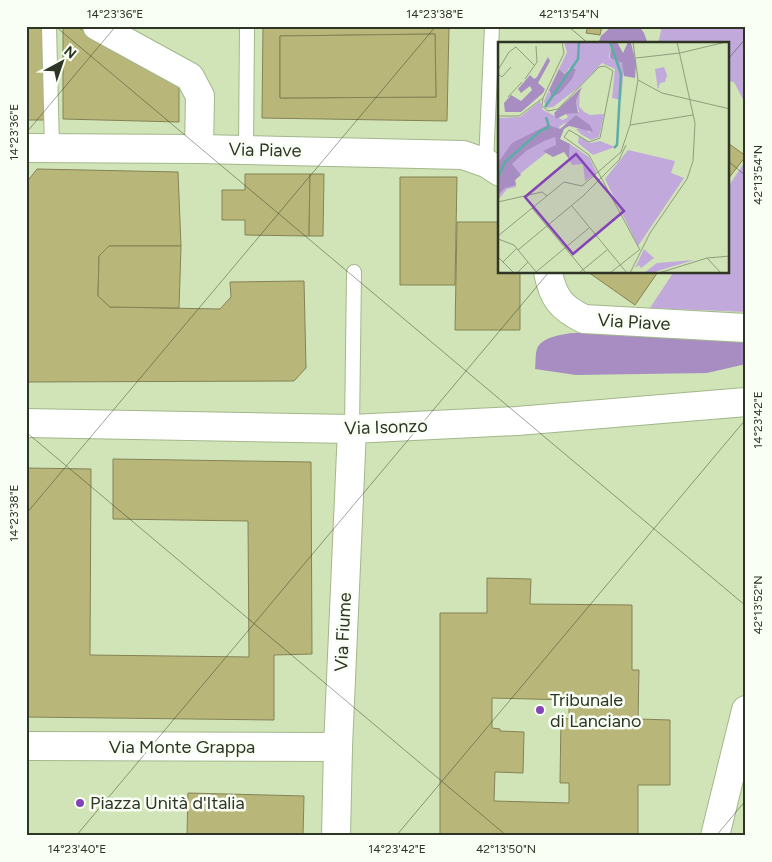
<svg xmlns="http://www.w3.org/2000/svg" width="772" height="862" font-family="Figtree,sans-serif">
  <style>
    .green { fill: #c2a9db }
    .forest { fill: #a88dc2 }
    .building { fill: #b8b779; stroke: #848355; fill-rule: evenodd }
    .lines { fill: none; stroke-linecap: round; stroke-linejoin: round }
    .lane-casing { stroke: #a3b78b; stroke-width: 16 }
    .street-casing { stroke: #a3b78b; stroke-width: 30 }
    .secondary-casing { stroke: #a3b78b; stroke-width: 30 }
    .lane { stroke: #fff; stroke-width: 14 }
    .street { stroke: #fff; stroke-width: 28 }
    .secondary { stroke: #fff; stroke-width: 28 }
    .ticks { fill: none; stroke: #2e3524; stroke-width: 1; stroke-opacity: 0.45 }
    .poi-dot { fill: #8543b8; stroke: #fafff5; stroke-width: 2 }
    .labels { text-anchor: middle; stroke-width: 5; stroke-linejoin: round; paint-order: stroke }
    .street-label { font-size: 18px; fill: #2e3524; stroke: #fafff5 }
    .poi-label { font-size: 18px; fill: #2e3524; stroke: #fafff5; text-anchor: start }
    .inset-river { fill: none; stroke: #5cada5; stroke-width: 2.5 }
    .inset-road { fill: none; stroke: #8f9e7c; stroke-width: 1 }
    .view { fill: #8543b8; fill-opacity: 0.15; stroke: #8543b8; stroke-width: 2.5 }
    .inset-edge { fill: none; stroke: #2e3524; stroke-width: 2.5 }
    .neatline { fill: none; stroke: #2e3524; stroke-width: 2 }
    .ticks-label { font-size: 12px; text-anchor: middle; fill: #2e3524 }
  </style>
  <rect width="100%" height="100%" fill="#d0e4b7"/>
  <!-- green -->
  <g class="green">
    <path d="M662,26H746V105L734,82L728,81V44H658Z"/>
    <path d="M746,160V312L650,308L673,273L728,272V187Z"/>
  </g>
  <!-- forest -->
  <g class="forest">
    <path d="M612,26H639L644,33L648,44H598L601,36Z"/>
    <path d="M587,332L746,339V364L707,373L576,375L535,369C536,363 535,355 537,349C542,334 574,333 587,332Z"/>
  </g>
  <!-- building -->
  <g class="building">
    <rect x="26" y="26" width="19" height="94"/>
    <path d="M63,26H75L179,81V122L63,119Z"/>
    <path d="M263,26H449L447,121L262,118ZM435,34L436,97L280,98V36Z"/>
    <path d="M588,26H602L600,35L586,33Z"/>
    <path d="M435,34L436,97L280,98V36Z"/>
    <path d="M728,143L746,156L728,179Z"/>
    <path d="M37,169L178,172L181,246H109L99,256L98,296L110,307L220,309L231,297L230,282L304,281L306,368L294,381L26,382V183Z"/>
    <path d="M245,174H310L309,236L245,235V220H222V190H245Z"/>
    <path d="M310,174H324L323,236H309Z"/>
    <path d="M400,177H457L455,285H400Z"/>
    <path d="M457,222H500V272H520V330H455Z"/>
    <path d="M109,246H181L179,308L110,307L98,296L99,256Z"/>
    <path d="M588,272H658L635,305Z"/>
    <path d="M113,459L311,462L312,654L274,655V720L26,717V468L91,469L90,655L249,657L248,521L113,519Z"/>
    <path d="M487,578L531,579L530,604L632,605V670H639L638,719L670,720V785H638V836H440V613H487ZM492,698L569,700V719L561,718L560,783H569V803L494,801L495,772L523,773L524,732L500,731V729L492,728Z"/>
    <path d="M188,793L304,796L303,836H187Z"/>
  </g>
  <g class="lines">
    <defs>
      <g id="lane">
        <path d="M49,26L52,148"/>
        <path d="M246,150L247,26"/>
        <path d="M486,163L492,26"/>
        <path d="M352,429L354,272"/>
      </g>
      <g id="street">
        <path d="M97,26L190,77L200,96L199,149"/>
        <path d="M26,148L199,149L463,155L486,163L500,172"/>
        <path d="M548,272C553,298 561,308 584,319L746,328"/>
        <path d="M26,423L352,429L517,421L746,402"/>
        <path d="M26,746L338,747"/>
        <path d="M336,836L338,747L352,429"/>
      </g>
      <path id="secondary" d="M715,836L746,710"/>
    </defs>
    <!-- lane casing -->
    <use href="#lane" class="lane-casing"/>
    <!-- street casing -->
    <use href="#street" class="street-casing"/>
    <!-- secondary casing -->
    <use href="#secondary" class="secondary-casing"/>
    <!-- lane -->
    <use href="#lane" class="lane"/>
    <!-- street -->
    <use href="#street" class="street"/>
    <!-- secondary -->
    <use href="#secondary" class="secondary"/>
  </g>
  <!-- ticks -->
  <path class="ticks" d="M55,26L746,606M568,26L589,44M728,59L746,38M26,133L116,26M728,161L746,176M26,432L507,836M26,514L436,26M76,836L549,272M396,836L746,419M716,836L746,800"/>
  <!-- markers -->
  <g class="poi-dot">
    <circle cx="540" cy="710" r="5"/>
    <circle cx="80" cy="803" r="5"/>
  </g>
  <g class="labels">
    <!-- street labels -->
    <g class="street-label">
      <text transform="translate(265 150) rotate(1)" y="6">Via Piave</text>
      <text transform="translate(634 322) rotate(3)" y="6">Via Piave</text>
      <text transform="translate(386 427) rotate(-2)" y="6">Via Isonzo</text>
      <text transform="translate(343 632) rotate(-87)" y="6">Via Fiume</text>
      <text x="182" y="753">Via Monte Grappa</text>
    </g>
    <!-- poi labels -->
    <g class="poi-label">
      <text x="550" y="706">Tribunale<tspan x="550" dy="21">di Lanciano</tspan></text>
      <text x="90" y="809">Piazza Unità d'Italia</text>
    </g>
  </g>
  <!-- overview -->
  <g transform="translate(498 42)">
    <rect width="231" height="231" fill="#d0e4b7"/>
    <path d="M66,0H113L111,16L122,19L126,25L123,58L114,56L117,27L104,21L80,46L55,65L48,66L46,59L51,48V51H62L78,29L71,26L68,32L61,27L69,10ZM166,25L169,33L167,40L162,41L160,48L157,27ZM82,51L81,64L86,70L92,73L106,72L101,95L93,98L83,92L78,87L86,86L92,91V83L78,74L75,79L65,82L61,85L64,93L57,95L58,103L23,131L17,138L18,145L9,147L0,158V76L22,75L42,59L45,68L65,78L70,75L68,72L81,70L78,59ZM81,94L92,101L102,99L117,105L95,113L80,101ZM72,102L91,115L99,131L87,139L85,122L74,123L71,117ZM130,108L177,119L173,131L186,136L140,204L107,137ZM146,207L156,216L143,226L141,223L137,226ZM196,218L153,231H146L159,221Z" fill="#c2a9db"/>
    <path d="M113,0H119L125,11L130,0L133,1L138,21L137,36L126,34L124,21L112,16ZM50,15L52,19L40,41L47,47L45,51L23,70H7L6,61L13,53L23,59L34,48L32,44L23,51L20,47L32,33L36,37L39,35ZM74,25L78,28L74,37L62,51L54,55L51,48L61,27L67,32ZM84,45L78,59L80,71L68,72L58,77L56,71ZM78,73L92,83L95,90L71,84L66,87L62,97L72,102L71,117L66,110L55,115L45,109L58,103L57,95L46,99L28,109L14,122L23,133L17,138L18,143L7,146L0,153V121L14,101L50,83L62,87Z" fill="#a88dc2"/>
    <path class="inset-river" d="M112,0L123,32L119,103L116,106M47,65L80,17L81,0M0,136L7,120L42,89L51,85L48,75"/>
    <path class="inset-road" d="M64,0L66,11L45,56L44,64L50,69L60,67L101,25L107,24L115,29L102,96L91,100L71,88L66,95L91,113L142,208M138,16L182,11L228,0M0,28L11,10L18,5L37,24M0,32L4,35L13,25M27,37L39,20L38,4M140,38L164,51L232,67M10,55L24,40M0,74H21L45,56M132,83L195,73M0,160L44,150L49,154M74,164L129,231M34,166L88,231M0,194L66,140L84,144L123,110L132,83L140,38L135,0M0,197L16,203L39,231M20,208L85,154L121,118L128,103M0,215L16,231M209,216L223,231M5,220L19,206M38,230L91,186M19,231L30,220M81,231L109,208M112,231L141,208M132,231L152,191L189,137L195,119L197,81L179,0M161,231L209,216L232,214"/>
    <path class="view" d="M78,112L126,169L75,212L27,155Z"/>
    <rect width="231" height="231" class="inset-edge"/>
  </g>
  <!-- border -->
  <rect width="772" height="862" fill="none" stroke="#fafff5" stroke-width="55"/>
  <!-- north arrow -->
  <g transform="translate(62 62) rotate(40)" stroke="#fafff5" stroke-width="4" paint-order="stroke">
  <path d="M0-4L9 19L0 12L-9 19Z" fill="#2e3524"/>
  <text y="-8" font-size="14" font-weight="bold" text-anchor="middle" fill="#2e3524">N</text>
  </g>
  <rect x="28" y="28" width="716" height="806" class="neatline"/>
  <g class="ticks-label">
    <text x="115" y="18">14°23'36"E</text>
    <text x="435" y="18">14°23'38"E</text>
    <text x="569" y="18">42°13'54"N</text>
    <text transform="translate(14 132) rotate(-90)" y="4">14°23'36"E</text>
    <text transform="translate(758 175) rotate(-90)" y="4">42°13'54"N</text>
    <text transform="translate(758 420) rotate(-90)" y="4">14°23'42"E</text>
    <text transform="translate(14 513) rotate(-90)" y="4">14°23'38"E</text>
    <text transform="translate(758 605) rotate(-90)" y="4">42°13'52"N</text>
    <text x="77" y="853">14°23'40"E</text>
    <text x="397" y="853">14°23'42"E</text>
    <text x="506" y="853">42°13'50"N</text>
  </g>
</svg>
